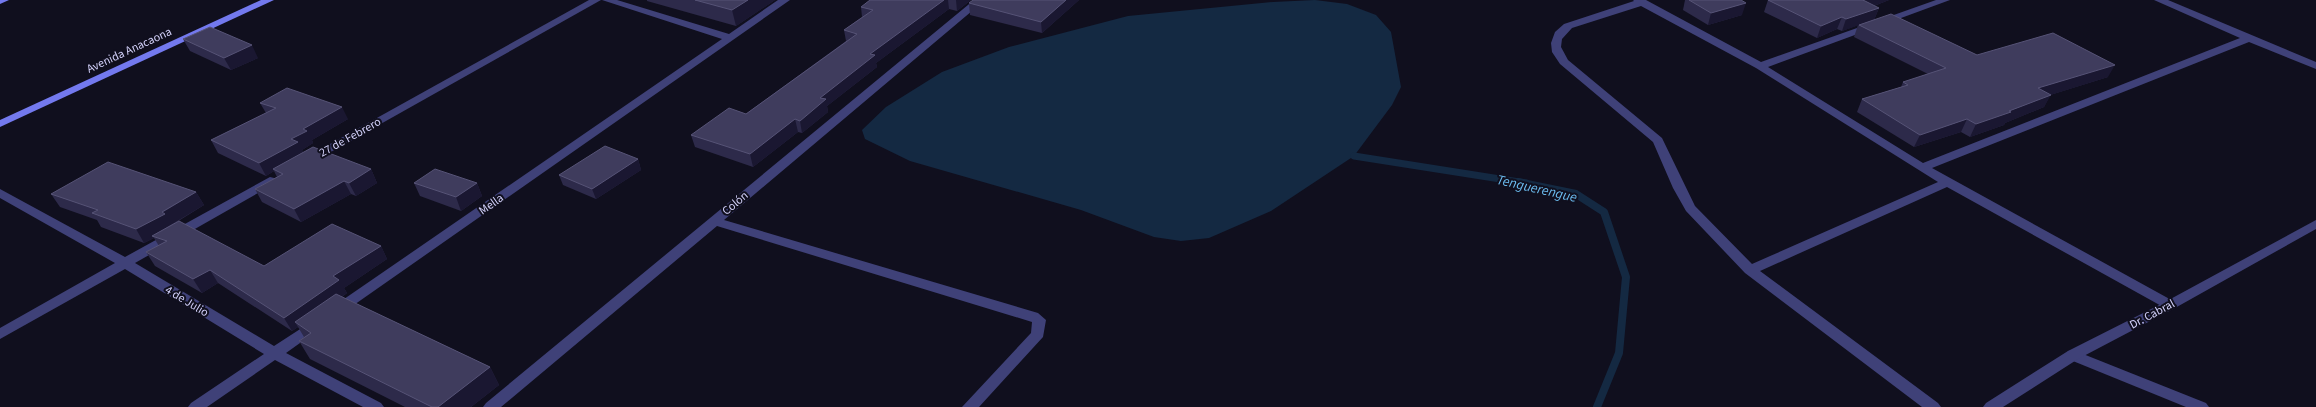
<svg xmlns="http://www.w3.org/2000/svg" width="2316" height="407" font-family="'Source Sans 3',sans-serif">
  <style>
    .water { fill: #142942 }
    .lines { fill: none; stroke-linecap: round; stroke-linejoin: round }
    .stream-far1 { stroke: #142942; stroke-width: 7 }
    .stream { stroke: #142942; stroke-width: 8 }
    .service { fill: #3f4178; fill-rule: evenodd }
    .minor { fill: #3f4178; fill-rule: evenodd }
    .tertiary { fill: #3f4178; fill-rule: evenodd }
    .secondary { fill: #7379ee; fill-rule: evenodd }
    .wall { fill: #2d2a4a }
    .shaded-wall { fill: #1a1731 }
    .building { fill: #3f3c5d; stroke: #565376 }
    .labels { text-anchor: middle; stroke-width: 4; stroke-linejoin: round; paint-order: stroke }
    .street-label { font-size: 12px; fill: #d3d1fa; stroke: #100f1e }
    .water-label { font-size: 14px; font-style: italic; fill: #6bbbee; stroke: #100f1e }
  </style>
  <rect width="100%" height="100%" fill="#100f1e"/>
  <!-- water -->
  <path class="water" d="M1315,0L1347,4L1376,15L1391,32L1401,87L1392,105L1354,156L1271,211L1209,238L1181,241L1154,237L1081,210L910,161L865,139L862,130L886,107L942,72L1009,47L1128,16L1273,2Z"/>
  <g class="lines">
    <!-- stream-far1 -->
    <path class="stream-far1" d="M1354,156L1526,183"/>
    <!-- stream -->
    <path class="stream" d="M1518,182L1576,194L1604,212L1626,277L1619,353L1597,407"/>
    <!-- service -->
    <path class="service" d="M2073,350L2206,403L2209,407H2186L2068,359L2066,355L2068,351Z"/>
    <!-- minor -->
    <g class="minor">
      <path d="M589,0H601L313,162H305L303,159Z"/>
      <path d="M602,0H617L729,34L778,0H790L341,314H331L329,311L331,308L722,39Z"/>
      <path d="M974,0H985L724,220L1038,313L1046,320L1043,337L979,407H962L1031,333L1032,322L717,226L501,407H483L486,403Z"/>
      <path d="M1633,0H1646L1761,62L1936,0H1950L1768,67L1923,163L2240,38L2154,0H2168L2316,62V69L2249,42L1932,168L2175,302L2177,305L2175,308H2165L1947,187L1760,271L1938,403L1941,407H1922L1745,273L1686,211L1673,188L1653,142L1560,64L1552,52L1551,43L1555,32L1564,24L1634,1ZM1641,6L1756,68L1938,182L1752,264L1695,206L1662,138L1568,60L1561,47L1562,39L1572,28Z"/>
      <path d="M270,177L274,178L276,181L274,184L135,263L274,346L311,322H321L323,325L321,328L286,353L381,403L384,407H363L275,360L207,407H188L191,403L264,354L125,269L0,339V328L115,263L0,198V189L125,257Z"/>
    </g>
    <!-- tertiary -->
    <path class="tertiary" d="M2316,220V229L2175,308L2078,359L2003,407H1983L1986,403L2068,351L2165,302Z"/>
    <!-- secondary -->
    <g class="secondary">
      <path d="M0,0H9L0,4Z"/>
      <path d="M261,0H274L0,127V120Z"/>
    </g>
  </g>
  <!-- wall -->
  <g class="wall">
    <path d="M647,0H775L736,26L647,1Z"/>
    <path d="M870,0H971L957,11L949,9L876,63L877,67L827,106L828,112L802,133L798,132L753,167L695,147L691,135L746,114L846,41L844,30L862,17L861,7Z"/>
    <path d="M973,0H1079L1042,33L970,15L969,3Z"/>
    <path d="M1685,0H1741L1742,15L1708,25L1683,10Z"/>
    <path d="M1768,0H1889L1874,6L1879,8L1874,20L1977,55L2108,77L2050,95L2044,107L2005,123L2004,125L1970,137L1961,132L1914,147L1857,112L1862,99L1901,87L1903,82L1928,74L1854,37L1858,25L1842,31L1837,29L1817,38L1764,12Z"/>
    <path d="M183,39L258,58L231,70L190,51Z"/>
    <path d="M260,103L348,119L312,140L313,143L302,150L303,152L371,169L377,183L356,196L351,194L301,222L262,202L255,189L277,177L274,171L266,176L218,153L211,140L266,113Z"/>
    <path d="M638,159L641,170L596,199L563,185L559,175Z"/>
    <path d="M414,183H477L482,196L461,211L420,196Z"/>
    <path d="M196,192L204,205L172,225L264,266L381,246L387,259L344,288L347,293L342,297L490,367L499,385L471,407H405L310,359L299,341L304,337L298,327L292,331L218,283L202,293L155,266L146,252L159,246L154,238L144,243L101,227L97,220L60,207L51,194Z"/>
  </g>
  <!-- shaded-wall -->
  <g class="shaded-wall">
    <path d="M748,0H775L736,26L732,10Z"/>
    <path d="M944,0H948L949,9L876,63L877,67L827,106L828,112L802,133L800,121L820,98L870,54Z"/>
    <path d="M956,0H971L957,11Z"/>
    <path d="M1066,0H1079L1042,33L1041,22Z"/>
    <path d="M1863,0H1889L1858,12Z"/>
    <path d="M1746,3L1742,15L1708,25L1711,13Z"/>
    <path d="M1879,8L1874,20L1842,31L1846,19Z"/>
    <path d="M1842,17L1837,29L1817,38L1821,26Z"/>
    <path d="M252,45L258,58L231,70L224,58Z"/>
    <path d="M2115,65L2108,77L2031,101L2038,88Z"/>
    <path d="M2051,95L2044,107L2005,123L2004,125L1970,137L1976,124Z"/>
    <path d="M342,107L348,119L312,140L313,143L302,150L305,154L273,169L274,171L266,176L259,163L303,129Z"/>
    <path d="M795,119L798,132L753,167L750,154Z"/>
    <path d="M1967,119L1961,132L1914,147L1920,135Z"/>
    <path d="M638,159L641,170L596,199L592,189Z"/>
    <path d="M371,169L377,183L356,196L349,183Z"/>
    <path d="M344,181L351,194L301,222L294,209Z"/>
    <path d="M477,183L482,196L461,211L456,197Z"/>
    <path d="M196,192L204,205L152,236L154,238L144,243L136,229Z"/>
    <path d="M381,246L387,259L344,288L347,293L300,326L295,322L298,327L292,331L284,318L333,276Z"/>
    <path d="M210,270L218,283L202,293L193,279Z"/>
    <path d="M490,367L499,385L471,407H438Z"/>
  </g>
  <!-- building -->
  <g class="building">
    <path d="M695,0H748L732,10Z"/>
    <path d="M870,0H944L870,54L875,55L820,98L826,99L800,121L795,119L750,154L691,135L729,108L746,114L857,34L844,30L873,10L861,7Z"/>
    <path d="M973,0H1066L1041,22L969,3Z"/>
    <path d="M1689,0H1741L1746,3L1711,13Z"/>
    <path d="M1768,0H1864H1863L1879,8L1846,19L1842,17L1821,26Z"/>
    <path d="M1891,14L1977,55L2053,33L2115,65L2038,88L2051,95L2009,111L2011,112L1976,124L1967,119L1920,135L1862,99L1908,85L1903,82L1946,68L1859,25Z"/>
    <path d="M210,27L252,45L224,58L183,39Z"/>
    <path d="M287,88L342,107L303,129L307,131L291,139L298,142L259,163L211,140L276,108L260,103Z"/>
    <path d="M605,146L638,159L592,189L559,175Z"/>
    <path d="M313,147L371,169L349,183L344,181L294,209L255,189L283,174L273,169Z"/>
    <path d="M108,162L196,192L162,212L165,214L136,229L92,213L98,210L51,194Z"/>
    <path d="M435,169L477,183L456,197L414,183Z"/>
    <path d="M179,221L264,266L332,224L381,246L333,276L339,280L284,318L210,270L193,279L146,252L167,241L152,236Z"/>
    <path d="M336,294L490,367L438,407H432L299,341L311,333L295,322Z"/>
  </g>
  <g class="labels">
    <!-- street labels -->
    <g class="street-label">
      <text transform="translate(129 50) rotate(-25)" y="4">Avenida Anacaona</text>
      <text transform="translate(350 137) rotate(-29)" y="4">27 de Febrero</text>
      <text transform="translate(735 203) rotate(-40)" y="4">Colón</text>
      <text transform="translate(491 204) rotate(-35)" y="4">Mella</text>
      <text transform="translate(187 301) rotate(31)" y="4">4 de Julio</text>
      <text transform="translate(2152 314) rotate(-28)" y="4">Dr. Cabral</text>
    </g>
    <!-- water labels -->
    <g class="water-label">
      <text transform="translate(1537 188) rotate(13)" y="5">Tenguerengue</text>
    </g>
  </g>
</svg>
